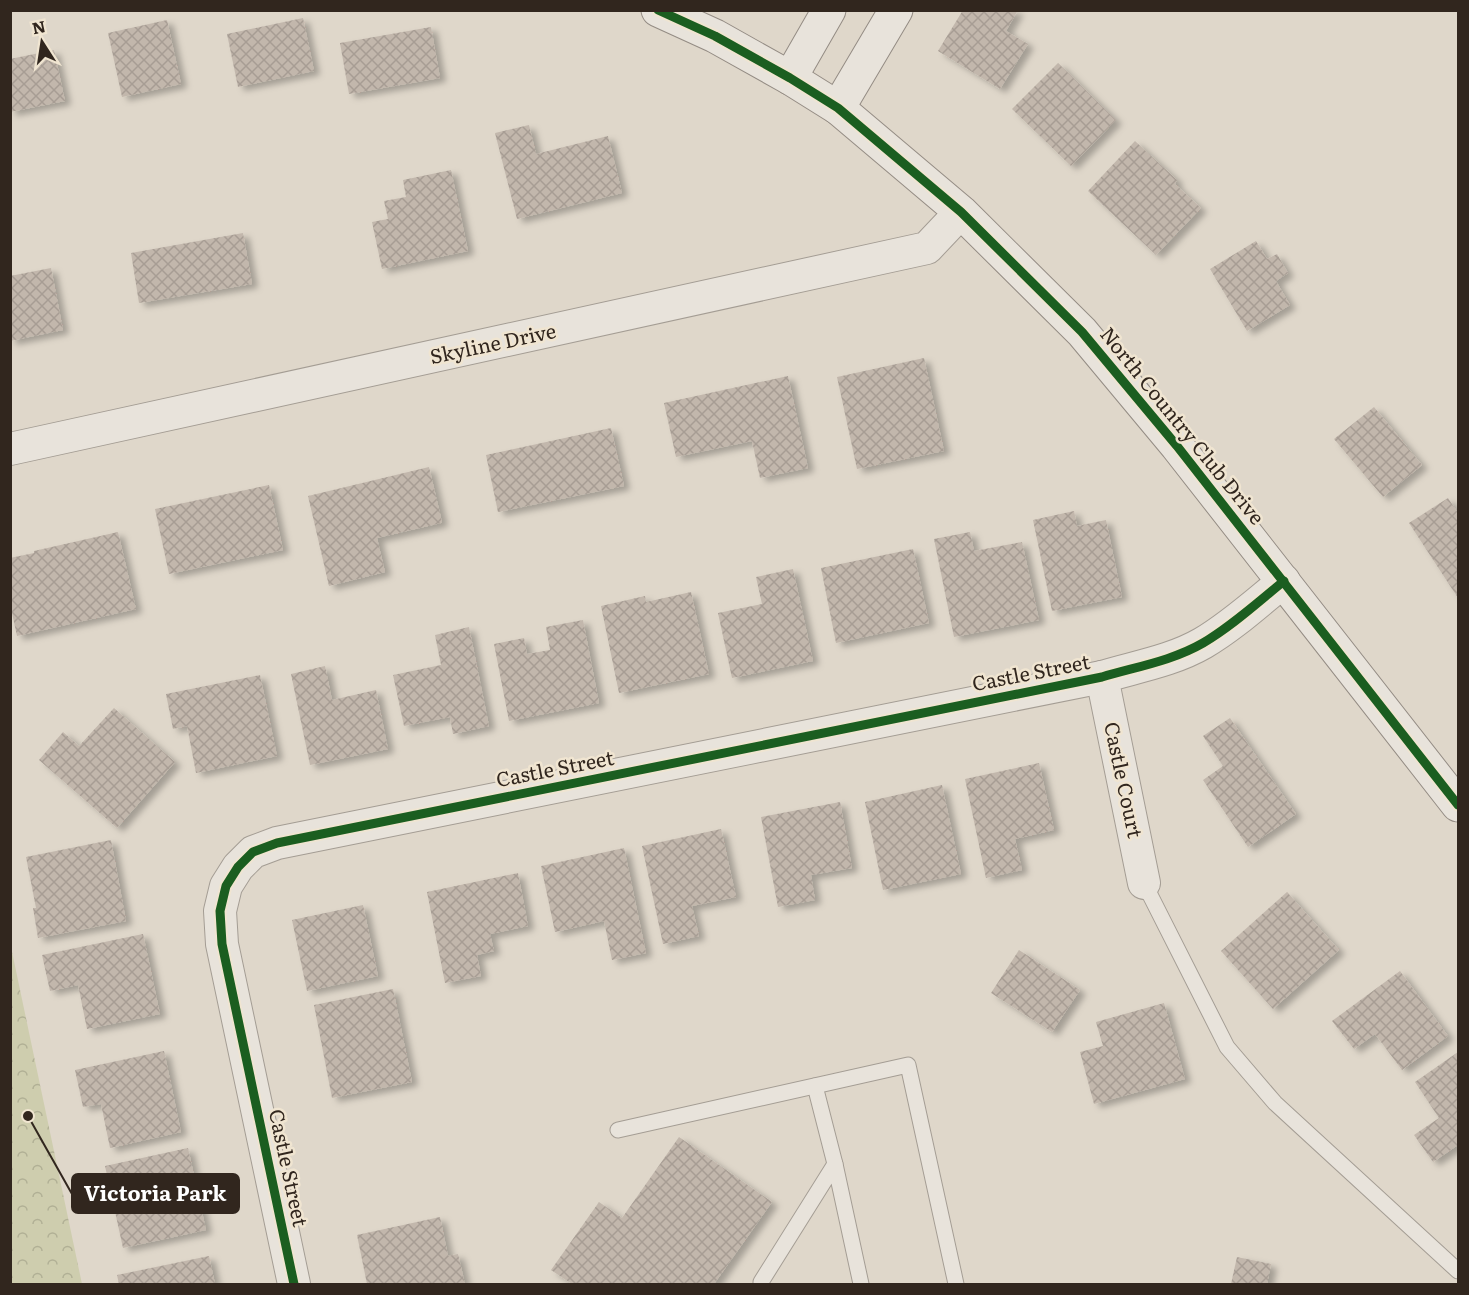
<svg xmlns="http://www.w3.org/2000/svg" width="1469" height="1295" font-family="Literata,serif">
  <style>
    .park { fill: url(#park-crowns) }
    .building { fill: url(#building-cross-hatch); filter: url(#shadow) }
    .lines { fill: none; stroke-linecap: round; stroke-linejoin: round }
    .lane-casing { stroke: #a49d94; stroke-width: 17 }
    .street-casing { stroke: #a49d94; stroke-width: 34 }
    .secondary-casing { stroke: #948c84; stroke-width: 35 }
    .lane { stroke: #e8e3db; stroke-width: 15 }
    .street { stroke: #e8e3db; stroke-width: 32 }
    .secondary { stroke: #e8e3db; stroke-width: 33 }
    .cycleway-casing { stroke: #f0e5d1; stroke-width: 13 }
    .cycleway { stroke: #1b5e20; stroke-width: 9 }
    .labels { text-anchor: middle; stroke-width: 5; stroke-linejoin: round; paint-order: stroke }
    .street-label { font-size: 20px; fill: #31261e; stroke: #f0e5d1 }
    .leader { fill: none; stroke: #31261e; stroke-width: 2 }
    .callout-dot { fill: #31261e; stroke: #f0e5d1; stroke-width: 2 }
    .callout { fill: #31261e; stroke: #31261e; stroke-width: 2 }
    .callout-label { font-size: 21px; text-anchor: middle; font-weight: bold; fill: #fff }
  </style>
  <defs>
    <pattern id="park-crowns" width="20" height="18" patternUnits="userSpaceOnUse" patternTransform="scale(1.5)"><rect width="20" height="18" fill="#cecdae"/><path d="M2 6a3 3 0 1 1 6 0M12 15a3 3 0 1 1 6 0" fill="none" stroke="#b1b095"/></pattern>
    <pattern id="building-cross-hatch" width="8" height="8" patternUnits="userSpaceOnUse" patternTransform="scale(1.5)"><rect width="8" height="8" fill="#c2b7ac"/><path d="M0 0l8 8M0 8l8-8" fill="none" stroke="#a79d94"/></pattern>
    <filter id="shadow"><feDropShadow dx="6" dy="4" stdDeviation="3" flood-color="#0004"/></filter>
  </defs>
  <rect width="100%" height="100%" fill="#dfd7ca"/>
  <!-- park -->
  <path class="park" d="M10,947H11L82,1284H11Z"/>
  <!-- building -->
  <g class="building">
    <path d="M963,10H1018L1006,31L1028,44L1000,89L938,51Z"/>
    <path d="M303,18L314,71L238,87L227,34Z"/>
    <path d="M167,20L181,84L122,97L108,33Z"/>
    <path d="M431,27L440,78L349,94L340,43Z"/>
    <path d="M54,50L65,101L10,112V59Z"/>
    <path d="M1058,63L1116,120L1071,166L1012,109Z"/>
    <path d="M529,125L536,154L608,136L622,193L517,219L495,133Z"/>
    <path d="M1135,141L1177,180L1175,184L1201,208L1156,255L1088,191Z"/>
    <path d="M451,170L468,251L382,269L372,222L388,219L384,201L406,197L403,180Z"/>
    <path d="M243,233L252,284L139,303L131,253Z"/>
    <path d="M1256,241L1267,259L1277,254L1288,273L1276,281L1290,305L1247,331L1210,269Z"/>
    <path d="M51,268L63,330L10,341V276Z"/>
    <path d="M924,358L944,451L857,469L837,377Z"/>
    <path d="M788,376L808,468L760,478L752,441L676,457L664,403Z"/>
    <path d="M1374,407L1422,465L1383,497L1334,439Z"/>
    <path d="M611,428L624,486L498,512L486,455Z"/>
    <path d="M429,467L442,522L441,523L377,538L385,572L329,586L308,496Z"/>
    <path d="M269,485L283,550L169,574L155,509Z"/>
    <path d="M1448,498L1458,513V598L1409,523Z"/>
    <path d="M1074,511L1077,526L1106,520L1122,597L1052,611L1033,520Z"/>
    <path d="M118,532L136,609L17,636L10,604V558L34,553V551Z"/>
    <path d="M970,532L974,551L1022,542L1039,620L954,637L934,539Z"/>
    <path d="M913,549L929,623L836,643L821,568Z"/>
    <path d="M793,569L813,661L732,678L718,613L762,604L756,577Z"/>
    <path d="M691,592L709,674L619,693L601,606L645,596L646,602Z"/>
    <path d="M583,620L599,703L509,721L494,644L524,638L527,654L550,650L546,627Z"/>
    <path d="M469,627L489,726L453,734L450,717L404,726L393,675L441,665L435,635Z"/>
    <path d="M325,666L332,700L376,690L388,749L310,765L291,674Z"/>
    <path d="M260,675L277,756L196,773L187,726L173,729L166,694Z"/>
    <path d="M114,708L175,762L117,828L39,760L63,732L79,746Z"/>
    <path d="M1230,718L1296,814L1248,847L1203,780L1223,766L1203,736Z"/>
    <path d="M1039,763L1054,830L1015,839L1022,870L986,878L965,779Z"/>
    <path d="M942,785L961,874L883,890L865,802Z"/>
    <path d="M840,802L852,868L811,875L815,900L778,907L761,817Z"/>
    <path d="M721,829L736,897L692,906L699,936L663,944L642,846Z"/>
    <path d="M111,840L126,921L38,938L33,908H36L26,857Z"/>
    <path d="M624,848L646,953L612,960L604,921L555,932L541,866Z"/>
    <path d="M518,873L528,926L490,934L494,951L477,955L481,976L445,983L427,892Z"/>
    <path d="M1287,892L1339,950L1273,1009L1221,951Z"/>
    <path d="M363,905L378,976L307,991L292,920Z"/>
    <path d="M143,934L160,1014L87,1029L78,985L50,991L42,955Z"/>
    <path d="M1019,950L1080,990L1052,1032L991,993Z"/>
    <path d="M1400,971L1448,1036L1402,1070L1375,1034L1354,1049L1332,1021Z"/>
    <path d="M393,989L412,1082L332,1098L314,1005Z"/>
    <path d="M1164,1003L1185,1079L1094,1104L1080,1052L1103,1046L1096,1022Z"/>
    <path d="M164,1051L181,1132L110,1148L101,1104L83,1107L75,1070Z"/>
    <path d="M1458,1052V1145L1433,1162L1414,1135L1439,1118L1415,1082Z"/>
    <path d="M679,1137L772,1202L714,1284H572L551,1270L599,1202L622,1218Z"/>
    <path d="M188,1148L206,1230L123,1248L105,1166Z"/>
    <path d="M440,1217L448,1256L458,1254L465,1284H367L357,1235Z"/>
    <path d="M209,1256L215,1284H119L117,1275Z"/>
    <path d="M1237,1257L1271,1264L1267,1284H1231Z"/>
  </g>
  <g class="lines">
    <defs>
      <g id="lane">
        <path d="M1144,883L1227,1047L1275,1103L1458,1271"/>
        <path d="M815,1086L835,1164"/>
        <path d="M618,1130L908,1065L956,1284"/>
        <path d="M761,1284V1282L835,1164L861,1284"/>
      </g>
      <g id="street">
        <path d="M10,449L927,248L961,212"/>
        <path d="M1102,677L1144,883"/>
        <path d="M294,1284L222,944L220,911L226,886L238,867L253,852L277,843L1102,677C1135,667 1172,661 1203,643C1232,626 1258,602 1284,581"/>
      </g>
      <g id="secondary">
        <path d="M658,10L715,36L790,78L838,108L961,212L1082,332L1177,446L1458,805"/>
        <path d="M790,78L829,10"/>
        <path d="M838,108L896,10"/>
      </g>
    </defs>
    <!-- lane casing -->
    <use href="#lane" class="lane-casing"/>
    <!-- street casing -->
    <use href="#street" class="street-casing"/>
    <!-- secondary casing -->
    <use href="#secondary" class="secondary-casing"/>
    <!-- lane -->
    <use href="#lane" class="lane"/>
    <!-- street -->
    <use href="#street" class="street"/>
    <!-- secondary -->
    <use href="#secondary" class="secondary"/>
    <defs>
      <g id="cycleway">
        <path d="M658,10L715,36L790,78L838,108L961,212L1082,332L1177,446L1458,805"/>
        <path d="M294,1284L222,944L220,911L226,886L238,867L253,852L277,843L1102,677C1135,667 1172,661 1203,643C1232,626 1258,602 1284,581"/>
      </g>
    </defs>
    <!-- cycleway casing -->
    <use href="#cycleway" class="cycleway-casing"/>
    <!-- cycleway -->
    <use href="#cycleway" class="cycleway"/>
  </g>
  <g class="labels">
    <!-- street labels -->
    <g class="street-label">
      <text transform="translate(493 344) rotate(-12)" y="7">Skyline Drive</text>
      <text transform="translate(1182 426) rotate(51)" y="7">North Country Club Drive</text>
      <text transform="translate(1031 673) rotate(-11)" y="7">Castle Street</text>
      <text transform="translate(555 769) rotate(-11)" y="7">Castle Street</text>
      <text transform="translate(1123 780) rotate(78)" y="7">Castle Court</text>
      <text transform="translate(288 1168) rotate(78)" y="7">Castle Street</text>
    </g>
  </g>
  <!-- callouts -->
  <path class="leader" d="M28 1116L72 1194"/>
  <circle class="callout-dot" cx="28" cy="1116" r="6"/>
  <rect class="callout" x="72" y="1174" width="167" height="39" rx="6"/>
  <g class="callout-label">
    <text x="155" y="1201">Victoria Park</text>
  </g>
  <!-- border -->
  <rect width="1469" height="1295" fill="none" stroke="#31261e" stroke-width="24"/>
  <!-- north arrow -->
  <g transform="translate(42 42) rotate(348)" stroke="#f0e5d1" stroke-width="4.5" paint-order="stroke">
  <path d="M0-4.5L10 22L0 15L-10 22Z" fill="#31261e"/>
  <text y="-9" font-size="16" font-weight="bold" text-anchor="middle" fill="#31261e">N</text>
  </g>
</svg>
